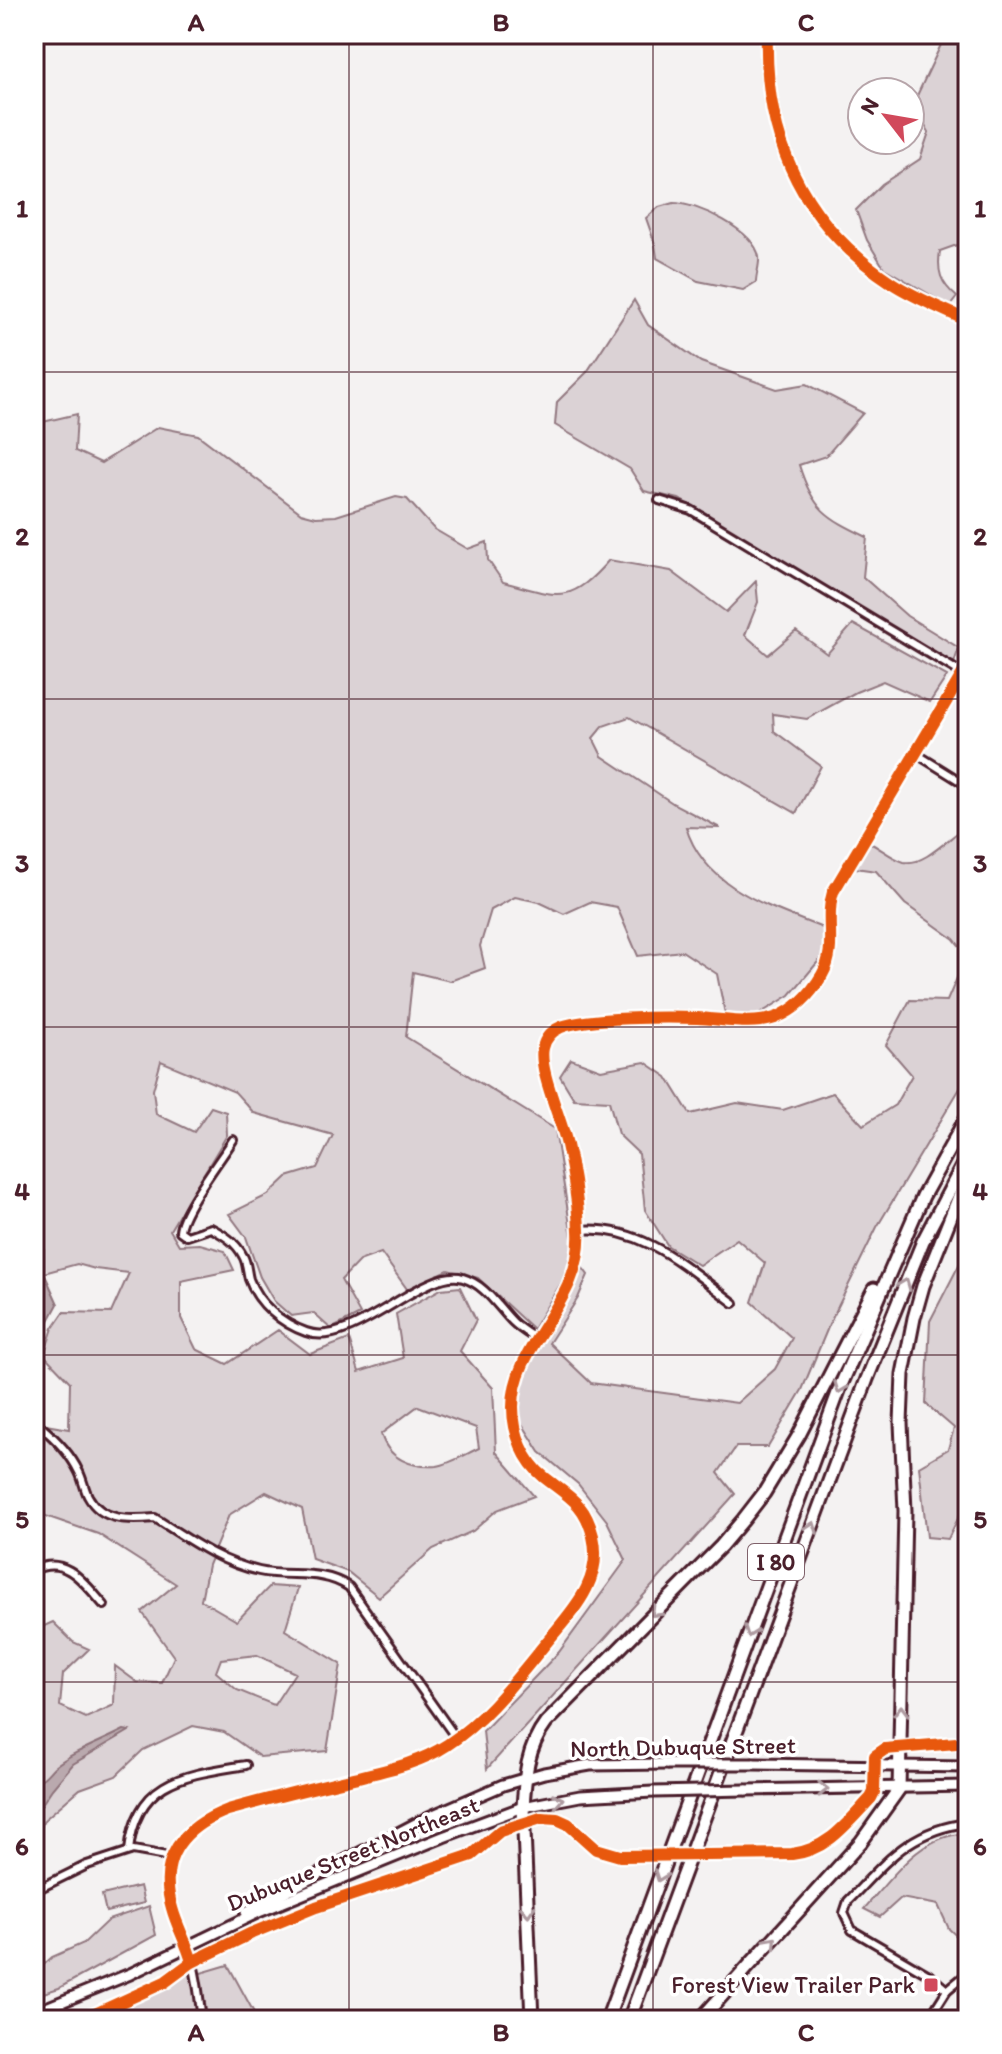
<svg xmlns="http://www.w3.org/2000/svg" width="1002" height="2054" font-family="Itim,sans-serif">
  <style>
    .green { fill: #dbd2d5; stroke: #927880; stroke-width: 2; fill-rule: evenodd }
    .water { fill: #baa9ae; stroke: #8d727a; stroke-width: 2 }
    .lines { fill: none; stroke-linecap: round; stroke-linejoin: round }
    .minor-casing { stroke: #4a1f2b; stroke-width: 12 }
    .tertiary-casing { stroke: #4a1f2b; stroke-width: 14 }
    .secondary-casing { stroke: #4a1f2b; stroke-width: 15 }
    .motorway-casing { stroke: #4a1f2b; stroke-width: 17 }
    .minor { stroke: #fff; stroke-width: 6 }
    .tertiary { stroke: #fff; stroke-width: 8 }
    .secondary { stroke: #fff; stroke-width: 9 }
    .motorway { stroke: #fff; stroke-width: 11 }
    .secondary-bridge-casing { stroke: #4a1f2b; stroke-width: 15; stroke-linecap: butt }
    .secondary-bridge { stroke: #fff; stroke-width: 9 }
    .cycleway-casing { stroke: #fff; stroke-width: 17 }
    .cycleway { stroke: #e8590c; stroke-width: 12 }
    .oneway { stroke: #ae9aa0 }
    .grid { fill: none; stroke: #4a1f2b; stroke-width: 2; stroke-opacity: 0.55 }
    .poi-dot { fill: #d1495b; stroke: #fff; stroke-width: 3 }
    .labels { text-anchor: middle; stroke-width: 7; stroke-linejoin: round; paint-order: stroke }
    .shield { fill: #fff; stroke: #80626b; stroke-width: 2 }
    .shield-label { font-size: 22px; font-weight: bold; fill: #4a1f2b }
    .street-label { font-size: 24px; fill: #4a1f2b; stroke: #fff }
    .poi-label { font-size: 24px; fill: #4a1f2b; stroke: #fff; text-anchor: end }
    .neatline { fill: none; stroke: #4a1f2b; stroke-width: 3 }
    .grid-label { font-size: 26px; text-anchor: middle; font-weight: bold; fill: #4a1f2b }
  </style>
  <rect width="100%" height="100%" fill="#f4f2f2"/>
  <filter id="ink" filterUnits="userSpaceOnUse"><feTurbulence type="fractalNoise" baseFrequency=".0125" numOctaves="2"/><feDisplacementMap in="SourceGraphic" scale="16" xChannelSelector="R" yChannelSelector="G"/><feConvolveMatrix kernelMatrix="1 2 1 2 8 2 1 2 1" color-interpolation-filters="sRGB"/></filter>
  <g filter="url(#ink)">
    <!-- green -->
    <g class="green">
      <path d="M946,34H968V241L940,251C937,271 940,283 957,297L950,306L884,268L867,240L856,210L882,184L920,159L929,132L913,104Z"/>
      <path d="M673,203C697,203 754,230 759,257C760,264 756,275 756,282L743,290L698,281L657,258L655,244L646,218L659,207Z"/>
      <path d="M634,300L648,325L701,362L777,389L807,384L863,413L826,456L799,465C813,510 826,517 867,537L863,577L907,616L959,648L954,663L679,499L644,491L630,469L555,425L557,402L587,372Z"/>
      <path d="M77,414L75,451L101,463L158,427L198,435L301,513L316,517L336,516L396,497L407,499L434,529L468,549L487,542L488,560L503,582C557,596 568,607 609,560L671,571L726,612L756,581L758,602L745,635L768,655L796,631L827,654L853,624L947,676L930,702L883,681L856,692L807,719L773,714L774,731L821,766L796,813L629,717L603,726L593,738L602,756L674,804L720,828L686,827C704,888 773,908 825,929L822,957L790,995L756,1016L725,1014L717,974L682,951L638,956L617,907L590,902L564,914L539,902L515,897L491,910L480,946L485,968L450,981L413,972L406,1037L555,1129L573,1244L570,1268L533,1329L478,1278L448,1270L407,1289L381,1253L359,1261L341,1280L360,1314L331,1329L313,1313L291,1316L274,1301L260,1277L246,1237L229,1214L268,1195L287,1177L317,1168L333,1135L254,1113L235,1092L161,1061L153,1090L156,1114L194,1132L211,1107L226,1112L227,1135L170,1230L179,1245L200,1244L225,1251L234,1270L181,1281V1318L196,1349L227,1364L278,1330L310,1354L349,1339L359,1372L403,1358L396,1314L441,1289L460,1287L476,1320L460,1351L493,1388L496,1452L534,1496L497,1510L473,1531L433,1549L379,1597L348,1572L312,1559L302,1509L266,1492L229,1515L208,1565L201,1600L237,1621L270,1586L298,1588L285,1630L341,1664L327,1751L260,1757L224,1732L193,1726L143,1750L116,1776L80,1789L44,1820L34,1845V1645L44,1626L53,1622L73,1642L89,1649L63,1674L60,1706L86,1718L114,1705L115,1666L137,1682L162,1683L174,1657L142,1612L176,1584L98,1534L34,1512V1423L69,1429L70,1382L44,1355L53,1328L64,1312L111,1313L129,1273L95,1269L77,1264L44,1273L43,1222L34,1165V424ZM418,1406L476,1428L479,1448C466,1454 450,1464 437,1466C412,1468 388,1459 381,1434ZM257,1655L295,1673L274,1705L237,1690L216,1672L221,1659Z"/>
      <path d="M968,825V1075L877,1227L829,1325L802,1390L768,1447H736L718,1473L735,1494L487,1769L483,1731L559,1652L626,1560L607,1521L578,1484L540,1452L521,1422L520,1398L527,1367L566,1301L582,1267L588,1275L578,1298L549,1343L591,1383L737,1403L775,1369L792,1338L752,1302L765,1263L737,1239L699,1265L668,1246L645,1210L639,1154L618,1134L609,1101L574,1099L560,1076L571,1059L601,1070L645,1062L667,1077L690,1114L737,1103L783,1110L833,1093L863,1125L895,1105L912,1075L886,1045L910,1000L947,1001L967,955L954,939L905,904L876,871L855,868L870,843C880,848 893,859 904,862C925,866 950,836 968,825Z"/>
      <path d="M960,1263H968V1498L948,1539L927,1537L919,1466L948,1449L954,1428L926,1404L930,1321Z"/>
      <path d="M968,1833V1947L949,1929L938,1905L901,1898L880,1917L864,1909C894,1875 919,1835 968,1833Z"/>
      <path d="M140,1886L144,1903L106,1912L102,1895Z"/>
      <path d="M149,1906L156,1935L59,1988L34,1996V1974L52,1957L84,1943L108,1920Z"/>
      <path d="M192,1962L194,1971L201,1973L228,1965L258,2020H74Z"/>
    </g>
    <!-- water -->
    <g class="water">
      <path d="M34,1165L43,1222L44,1273L58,1304L45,1328L39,1355L34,1362Z"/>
      <path d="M124,1730L129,1731L73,1764L52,1789L34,1816V1782C44,1780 47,1774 54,1767C74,1751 101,1742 124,1730Z"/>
    </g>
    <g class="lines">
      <defs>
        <g id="minor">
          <path d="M659,500L691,510L963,674"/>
          <path d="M915,753L968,786"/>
          <path d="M233,1140C221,1159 181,1211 180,1231L187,1236L211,1228C224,1235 236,1242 243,1256C247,1262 247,1272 249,1279C258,1304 281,1323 306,1332C353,1350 424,1266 463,1278C486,1285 497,1306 513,1322C520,1329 529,1334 538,1340"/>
          <path d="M579,1230C642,1224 687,1268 734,1303"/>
          <path d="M39,1425C55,1438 70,1453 79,1472C83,1480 84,1488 88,1496C102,1522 129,1520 155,1518C188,1539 219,1562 259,1571C290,1578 321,1568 349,1587L456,1738"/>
          <path d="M34,1570C66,1554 85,1584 104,1605"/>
          <path d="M129,1851C136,1778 187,1775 246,1765"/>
          <path d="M34,1891L87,1865L133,1850L172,1857"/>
          <path d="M947,1990L929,1975L852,1930L844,1913L848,1901C887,1861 909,1830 968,1823"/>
          <path d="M202,2020C199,1996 196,1969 188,1946C183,1932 175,1920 171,1906C158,1856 184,1826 228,1810C267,1799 307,1789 346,1780C381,1771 417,1765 447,1745C488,1719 520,1674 551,1637C576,1607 603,1578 593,1536C585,1503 568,1496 544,1477C524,1461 513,1433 513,1407C513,1341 584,1303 579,1230C578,1201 573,1172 567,1145C562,1120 538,1070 543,1048C545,1038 552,1031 561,1027C590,1017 664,1017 697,1018C722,1019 751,1026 775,1018C796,1010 811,994 822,975C838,948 824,920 833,892L968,665"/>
          <path d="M928,2020L947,1990L968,1973"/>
        </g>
        <path id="tertiary" d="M767,34C764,139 802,224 892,283C915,298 943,309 968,321"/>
        <g id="secondary">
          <path d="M753,1764L968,1767"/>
          <path d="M746,1790L968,1786"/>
          <path d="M246,1912L429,1817L503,1785L544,1773L590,1765L667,1764"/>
          <path d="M34,2013L130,1974L261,1911L443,1837L523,1807L580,1796L653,1792"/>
        </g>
        <g id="motorway">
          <path d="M532,2020L523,1807C525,1776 527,1748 546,1723L721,1546L743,1520L764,1493L799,1435L874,1289"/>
          <path d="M607,2020L841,1385L923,1196L968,1115"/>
          <path d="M629,2020L867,1379L923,1241L968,1155"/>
          <path d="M700,2020L861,1842L899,1789L905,1511L901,1423L903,1374L914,1318L923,1286L968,1174"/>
        </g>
      </defs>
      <!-- minor casing -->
      <use href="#minor" class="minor-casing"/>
      <!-- tertiary casing -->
      <use href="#tertiary" class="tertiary-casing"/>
      <!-- secondary casing -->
      <use href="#secondary" class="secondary-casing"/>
      <!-- motorway casing -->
      <use href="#motorway" class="motorway-casing"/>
      <!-- minor -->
      <use href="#minor" class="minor"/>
      <!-- tertiary -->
      <use href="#tertiary" class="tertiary"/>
      <!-- secondary -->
      <use href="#secondary" class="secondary"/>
      <!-- motorway -->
      <use href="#motorway" class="motorway"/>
      <defs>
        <g id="secondary-bridge">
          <path d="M667,1764H753"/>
          <path d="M653,1792L746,1790"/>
        </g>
      </defs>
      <!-- secondary-bridge casing -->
      <use href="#secondary-bridge" class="secondary-bridge-casing"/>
      <!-- secondary-bridge -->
      <use href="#secondary-bridge" class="secondary-bridge"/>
      <defs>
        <g id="cycleway">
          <path d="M767,34C764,139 802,224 892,283C915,298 943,309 968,321"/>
          <path d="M192,1962C187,1943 177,1927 172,1908C157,1858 183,1827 228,1810C267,1799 307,1789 346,1780C381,1771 417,1765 447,1745C488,1719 520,1674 551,1637C576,1607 603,1578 593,1536C585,1503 568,1496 544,1477C524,1461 513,1433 513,1407C513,1341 584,1303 579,1230C578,1201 573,1172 567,1145C562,1120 538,1070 543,1048C545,1038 552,1031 561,1027C590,1017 664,1017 697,1018C722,1019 751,1026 775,1018C796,1010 811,994 822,975C838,948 824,920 833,892L968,665"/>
          <path d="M82,2020L165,1982L192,1962L252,1933L316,1907L472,1855L500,1831L541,1818L557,1819L568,1824L596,1849L620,1856L792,1854C828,1850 847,1823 871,1798L874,1792L875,1756L885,1749L968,1742"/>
        </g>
      </defs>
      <!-- cycleway casing -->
      <use href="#cycleway" class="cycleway-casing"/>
      <!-- cycleway -->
      <use href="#cycleway" class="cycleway"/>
    </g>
    <!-- one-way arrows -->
    <defs><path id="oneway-chevron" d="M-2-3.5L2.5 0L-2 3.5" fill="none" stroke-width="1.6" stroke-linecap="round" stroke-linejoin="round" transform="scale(2)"/></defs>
    <g class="oneway">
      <use href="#oneway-chevron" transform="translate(905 1284) rotate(-68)"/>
      <use href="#oneway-chevron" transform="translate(840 1388) rotate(111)"/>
      <use href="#oneway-chevron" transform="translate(812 1527) rotate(-70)"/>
      <use href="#oneway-chevron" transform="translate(656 1612) rotate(135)"/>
      <use href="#oneway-chevron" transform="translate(750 1632) rotate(110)"/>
      <use href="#oneway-chevron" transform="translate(901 1711) rotate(-89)"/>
      <use href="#oneway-chevron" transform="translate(823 1789) rotate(-1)"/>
      <use href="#oneway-chevron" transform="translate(558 1800) rotate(-11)"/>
      <use href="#oneway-chevron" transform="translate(660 1876) rotate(110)"/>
      <use href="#oneway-chevron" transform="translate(528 1911) rotate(87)"/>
      <use href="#oneway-chevron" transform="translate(772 1942) rotate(-48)"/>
    </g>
  </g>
  <!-- grid -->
  <path class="grid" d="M349,34V2020M653,34V2020M34,372H968M34,699H968M34,1027H968M34,1355H968M34,1682H968"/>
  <!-- markers -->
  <rect class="poi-dot" x="923" y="1977" width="16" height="16" rx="4"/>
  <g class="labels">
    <!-- shield labels -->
    <rect class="shield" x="748" y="1544" width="56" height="36" rx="6"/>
    <g class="shield-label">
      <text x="776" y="1570">I 80</text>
    </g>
    <!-- street labels -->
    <g class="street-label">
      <text transform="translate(683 1747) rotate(-1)" y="8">North Dubuque Street</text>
      <text transform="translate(353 1854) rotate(-22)" y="8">Dubuque Street Northeast</text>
    </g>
    <!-- poi labels -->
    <g class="poi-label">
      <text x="915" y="1993">Forest View Trailer Park</text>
    </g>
  </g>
  <!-- margin -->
  <rect width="1002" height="2054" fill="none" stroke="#fff" stroke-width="88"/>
  <!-- north arrow -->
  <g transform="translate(886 116) rotate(301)"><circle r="38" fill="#ffffff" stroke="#b7a5aa" stroke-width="2"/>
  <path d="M0-6L14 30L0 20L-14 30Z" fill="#d1495b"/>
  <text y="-12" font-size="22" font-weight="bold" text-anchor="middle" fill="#4a1f2b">N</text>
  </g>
  <rect x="44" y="44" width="914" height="1966" class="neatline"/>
  <g class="grid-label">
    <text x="196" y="31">A</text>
    <text x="501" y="31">B</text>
    <text x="806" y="31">C</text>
    <text x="22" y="217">1</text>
    <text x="980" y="217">1</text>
    <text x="22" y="545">2</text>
    <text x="980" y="545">2</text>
    <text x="22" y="872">3</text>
    <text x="980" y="872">3</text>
    <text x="22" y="1200">4</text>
    <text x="980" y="1200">4</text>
    <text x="22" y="1528">5</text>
    <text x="980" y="1528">5</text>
    <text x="22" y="1855">6</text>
    <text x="980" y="1855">6</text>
    <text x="196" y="2041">A</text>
    <text x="501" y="2041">B</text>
    <text x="806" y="2041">C</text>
  </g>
</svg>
